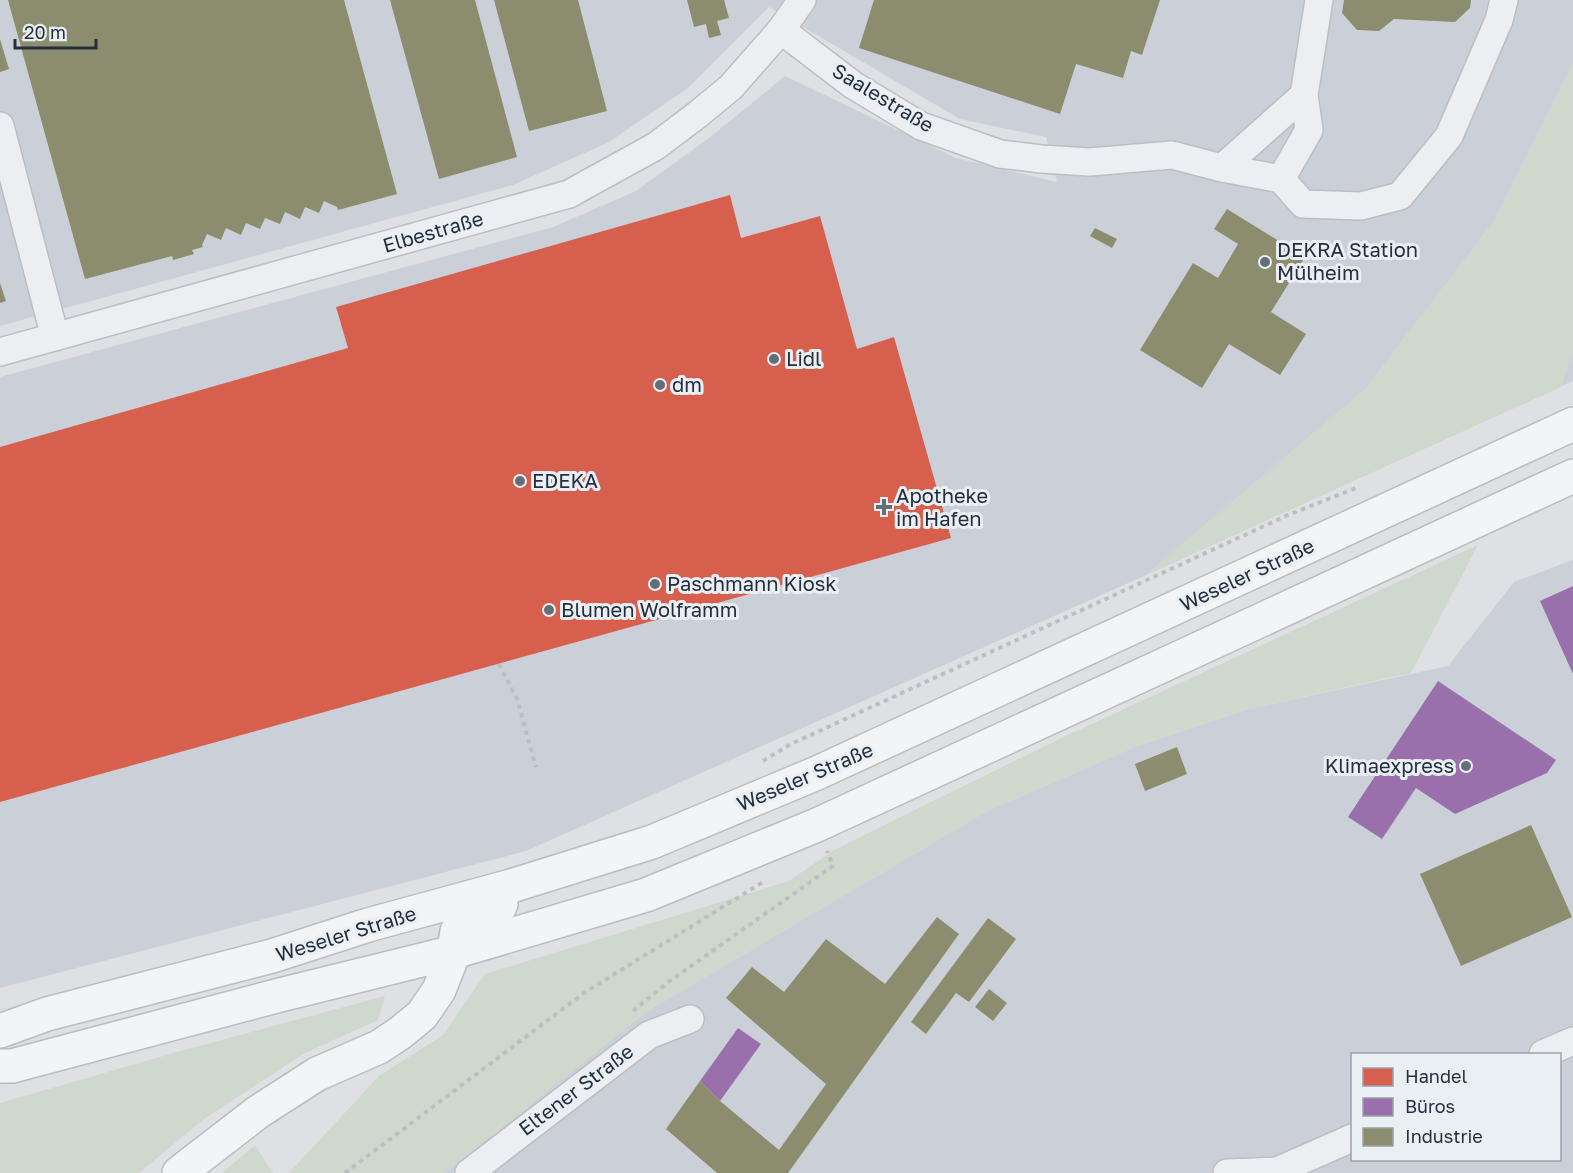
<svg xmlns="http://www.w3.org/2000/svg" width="1573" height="1173" font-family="'Golos Text',sans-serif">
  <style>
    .built { fill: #cbd0d8; fill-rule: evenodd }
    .green { fill: #cfd8cd }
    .shops { fill: #d6604d }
    .offices { fill: #9970ab }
    .industry { fill: #8c8c6e }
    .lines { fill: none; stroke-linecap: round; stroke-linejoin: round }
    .minor-casing { stroke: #bcbec1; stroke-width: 30 }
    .major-casing { stroke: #b9bdc1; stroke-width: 36 }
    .path { stroke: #bcbfc2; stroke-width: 4; stroke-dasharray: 4.5 4.5; stroke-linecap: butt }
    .minor { stroke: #edeef1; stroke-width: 27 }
    .major { stroke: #f2f4f5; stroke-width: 33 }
    .poi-dot { fill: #656d77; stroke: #eaeff4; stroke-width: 2 }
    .labels { text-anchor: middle; stroke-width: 6; stroke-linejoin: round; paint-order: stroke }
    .street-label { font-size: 20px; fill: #242f3d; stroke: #eaeff4 }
    .poi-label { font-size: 20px; fill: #242f3d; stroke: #eaeff4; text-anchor: start }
  </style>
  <rect width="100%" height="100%" fill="#dee0e3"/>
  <!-- built -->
  <g class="built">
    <path d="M0,0H1573V381L1144,576L526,851L0,988V377L553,227L636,191L709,138L785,76L956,158L1057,182L1046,137L960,119L769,7L688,88L609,142L513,185L0,326Z"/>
    <path d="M1573,560V1173H444L646,1012L987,811L1132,748L1252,708L1448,666L1514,582ZM1352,1054H1560V1160H1352Z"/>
  </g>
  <!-- green -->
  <g class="green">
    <path d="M1573,62V354L1561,387L1144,576L1365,389L1493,222Z"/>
    <path d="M1478,545L1411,673L1252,708L1132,748L987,811L646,1012L444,1173H289L379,1076L443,1035L485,974L789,881L834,850L1055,741Z"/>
    <path d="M385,996L378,1020L305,1053L204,1119L139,1173H0V1103L184,1050Z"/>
    <path d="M255,1145L273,1173H222Z"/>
  </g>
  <!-- shops -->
  <path class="shops" d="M730,195L741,238L820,216L857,349L894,337L951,538L0,802V447L348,348L336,307Z"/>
  <!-- offices -->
  <g class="offices">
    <path d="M1573,586V674L1540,601Z"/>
    <path d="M1438,681L1556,760L1547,773L1455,814L1416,788L1382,839L1348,817Z"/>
    <path d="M738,1028L761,1044L720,1101L700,1081Z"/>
  </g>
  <!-- industry -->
  <g class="industry">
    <path d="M8,0H344L397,194L338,210L337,207L324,201L319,213L305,207L300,219L285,212L280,224L265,218L260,229L246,223L241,235L226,228L221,240L207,234L202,245L203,247L192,250L194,254L173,260L172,256L85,279Z"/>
    <path d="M390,0H475L517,157L439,179Z"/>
    <path d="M494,0H578L607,111L529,131Z"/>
    <path d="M687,0H724L729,18L717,21L721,35L709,38L706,24L694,27Z"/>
    <path d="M874,0H1160L1142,55L1131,51L1123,78L1076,64L1060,114L859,48Z"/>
    <path d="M1344,0H1471L1470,8L1455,22L1394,19L1379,31L1357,30L1342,13Z"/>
    <path d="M0,39L9,69L0,72Z"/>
    <path d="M1227,209L1305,257L1271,312L1306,334L1280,375L1229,344L1202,388L1140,350L1193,263L1218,278L1238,244L1214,229Z"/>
    <path d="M1095,228L1117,239L1112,248L1090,236Z"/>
    <path d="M0,283L6,301L0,303Z"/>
    <path d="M1177,747L1187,774L1145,791L1135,764Z"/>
    <path d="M1531,825L1572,917L1461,966L1420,874Z"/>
    <path d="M937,917L959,934L788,1173H717L666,1129L700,1081L720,1101L779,1150L826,1084L726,998L752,967L784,992L826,939L885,984Z"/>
    <path d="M988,918L1016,939L969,1002L956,993L926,1034L911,1022Z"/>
    <path d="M989,989L1007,1003L993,1021L975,1007Z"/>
  </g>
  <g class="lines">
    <defs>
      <g id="minor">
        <path d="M781,30L853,85L921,126L1000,154L1041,159L1090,162L1172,155L1222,168L1281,179L1303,204L1361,206L1400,196L1449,136L1499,20L1504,0"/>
        <path d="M0,126L55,337"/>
        <path d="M1222,168L1304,95"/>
        <path d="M1281,179L1309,130L1304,95L1319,0"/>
        <path d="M0,352L569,194L656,146L697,115L731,87L781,30L802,0"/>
        <path d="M1543,1054L1573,1041"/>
        <path d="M469,1173L649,1035L690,1019"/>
        <path d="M1227,1173L1277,1171L1352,1138"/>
      </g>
      <g id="major">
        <path d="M0,1031L47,1014L272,956L368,925L511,886L652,842L817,773L1573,424"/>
        <path d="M0,1066H12L280,995L454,952L646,895L817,825L1573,476"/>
        <path d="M179,1173L258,1112L317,1074L379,1047L400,1033L422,1015L439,990L454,952L457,931L469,918L499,908L501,904"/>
      </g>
    </defs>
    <!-- minor casing -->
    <use href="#minor" class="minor-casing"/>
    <!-- major casing -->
    <use href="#major" class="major-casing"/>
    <!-- path -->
    <g class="path">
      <path d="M499,664L517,699L536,767"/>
      <path d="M763,761L791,744L1288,515L1356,488"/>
      <path d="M633,1011L667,983L833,866L827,851"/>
      <path d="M345,1173L584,993L763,882"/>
    </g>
    <!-- minor -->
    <use href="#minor" class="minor"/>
    <!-- major -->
    <use href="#major" class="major"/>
  </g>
  <!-- markers -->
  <g class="poi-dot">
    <circle cx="1265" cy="262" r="6"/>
    <circle cx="774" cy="359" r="6"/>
    <circle cx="660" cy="385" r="6"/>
    <circle cx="520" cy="481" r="6"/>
    <path d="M881 498h6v6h6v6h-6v6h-6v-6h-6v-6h6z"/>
    <circle cx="655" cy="584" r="6"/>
    <circle cx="549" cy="610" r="6"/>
    <circle cx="1466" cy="766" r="6"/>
  </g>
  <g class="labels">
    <!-- street labels -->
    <g class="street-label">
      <text transform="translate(883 98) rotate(31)" y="7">Saalestraße</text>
      <text transform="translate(433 232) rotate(-16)" y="7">Elbestraße</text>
      <text transform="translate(1247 575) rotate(-25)" y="7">Weseler Straße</text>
      <text transform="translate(805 777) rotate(-23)" y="7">Weseler Straße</text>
      <text transform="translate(346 934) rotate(-17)" y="7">Weseler Straße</text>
      <text transform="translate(576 1090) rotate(-37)" y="7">Eltener Straße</text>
    </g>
    <!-- poi labels -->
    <g class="poi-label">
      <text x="1277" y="257">DEKRA Station<tspan x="1277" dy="23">Mülheim</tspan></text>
      <text x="786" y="366">Lidl</text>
      <text x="672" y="392">dm</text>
      <text x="532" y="488">EDEKA</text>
      <text x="896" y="503">Apotheke<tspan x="896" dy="23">im Hafen</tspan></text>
      <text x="667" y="591">Paschmann Kiosk</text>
      <text x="561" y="617">Blumen Wolframm</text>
      <text x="1454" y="773" text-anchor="end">Klimaexpress</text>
    </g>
  </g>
  <!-- legend -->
  <rect x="1351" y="1053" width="210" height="108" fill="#eaeff4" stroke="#9ba2ab" stroke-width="1.5"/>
  <rect x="1363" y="1068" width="30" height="18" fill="#d6604d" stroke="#9ba2ab" stroke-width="1.5"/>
  <text x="1405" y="1083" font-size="18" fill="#242f3d">Handel</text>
  <rect x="1363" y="1098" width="30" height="18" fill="#9970ab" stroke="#9ba2ab" stroke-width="1.5"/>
  <text x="1405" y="1113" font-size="18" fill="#242f3d">Büros</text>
  <rect x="1363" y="1128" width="30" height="18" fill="#8c8c6e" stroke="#9ba2ab" stroke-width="1.5"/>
  <text x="1405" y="1143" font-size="18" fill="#242f3d">Industrie</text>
  <!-- scale -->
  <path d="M15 39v9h81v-9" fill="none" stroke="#242f3d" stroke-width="3"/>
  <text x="24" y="39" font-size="18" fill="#242f3d" stroke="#eaeff4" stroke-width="4.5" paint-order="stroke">20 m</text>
</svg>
